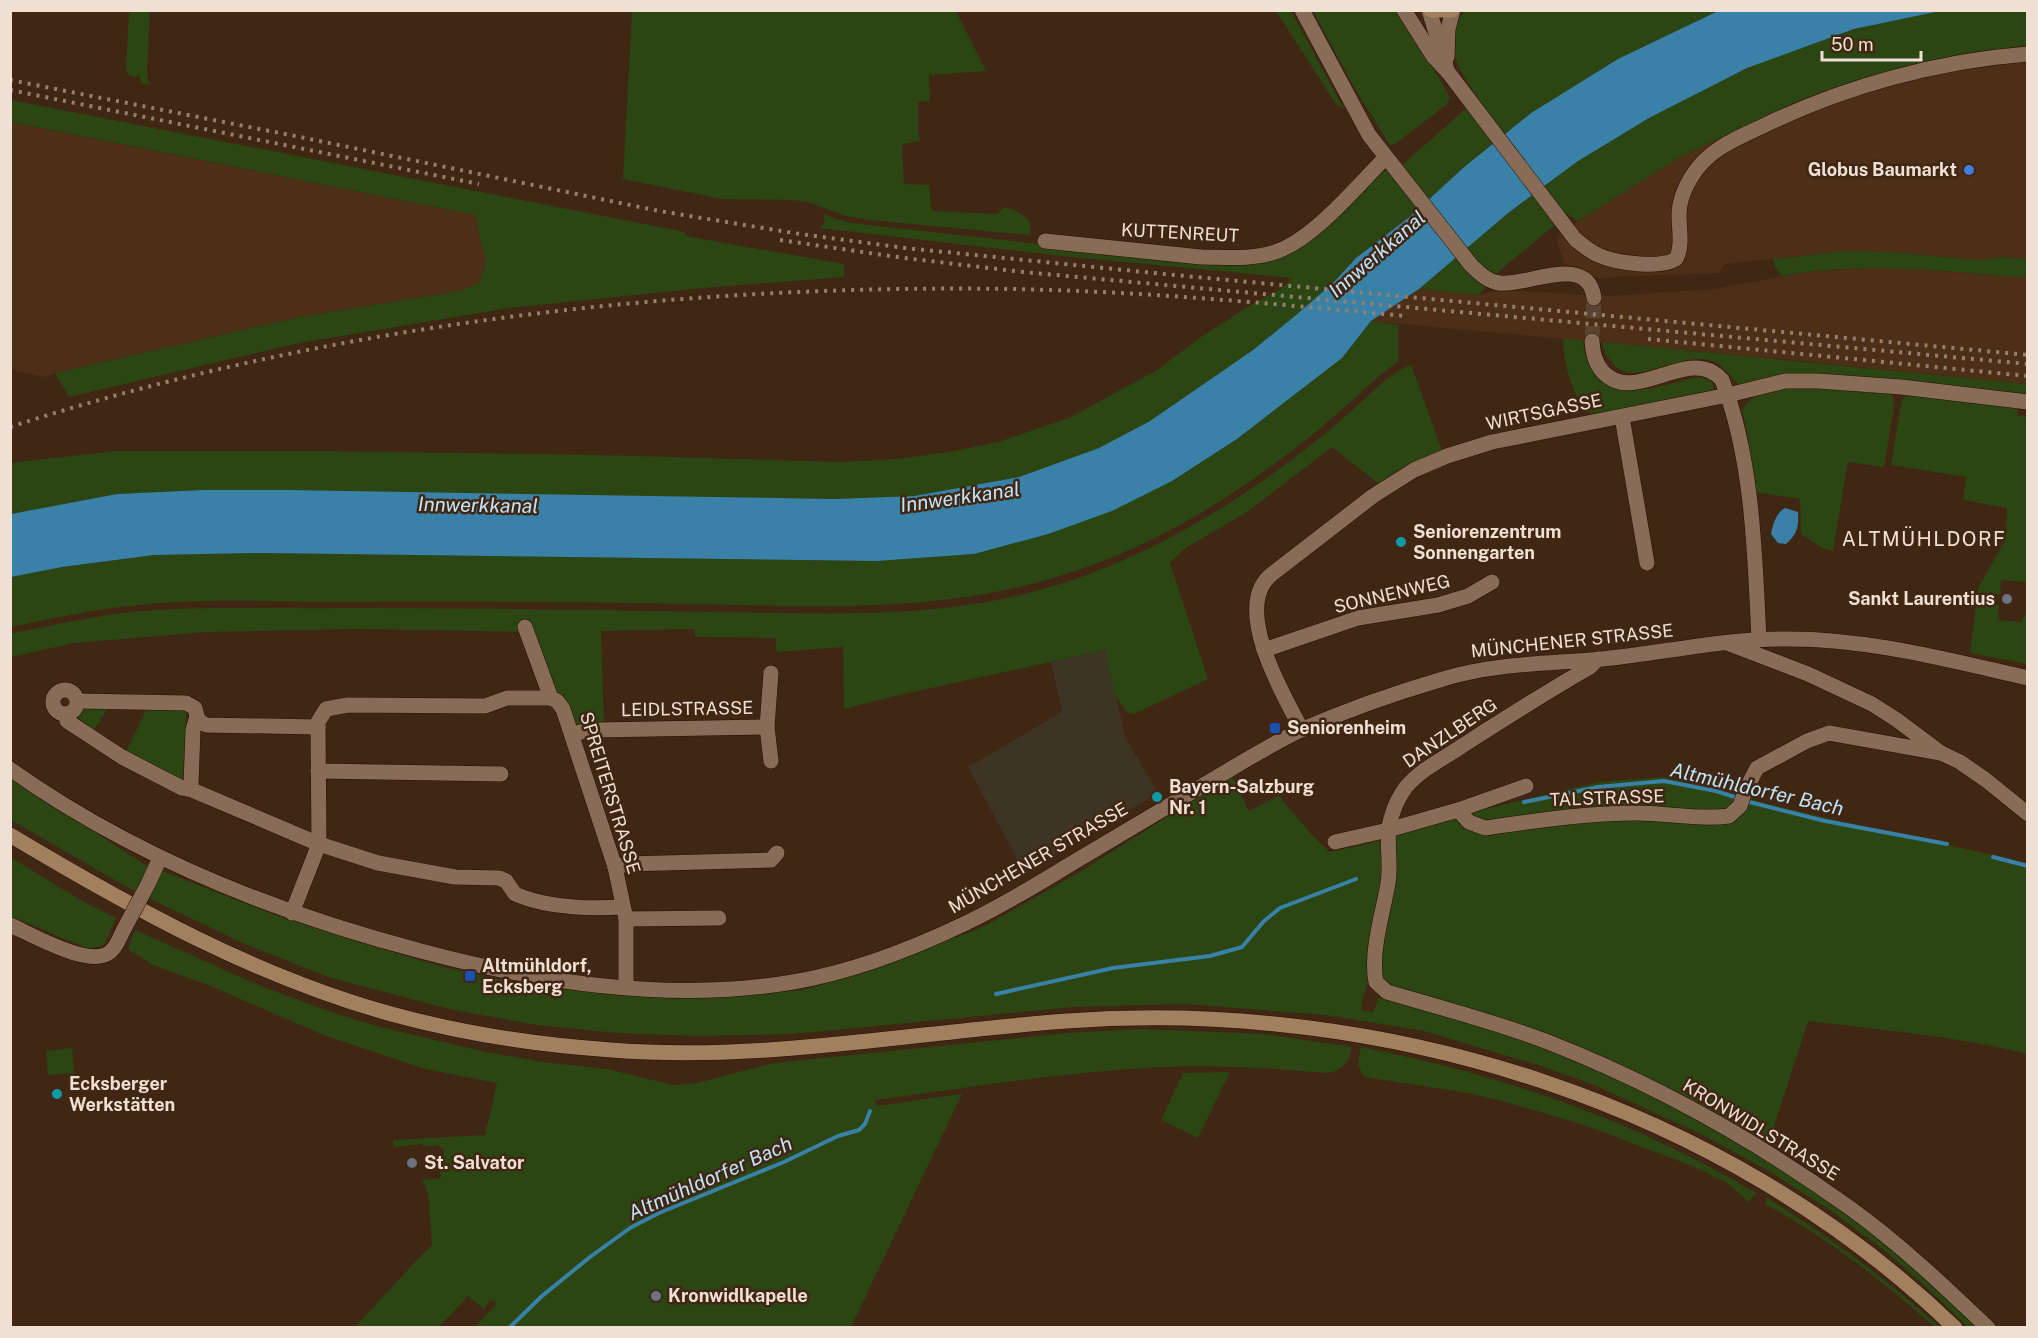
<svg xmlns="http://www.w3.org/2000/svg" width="2038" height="1338" font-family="'Public Sans',sans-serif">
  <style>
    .built { fill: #4d2f17 }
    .industrial { fill: #3d3423 }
    .green { fill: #2b4513 }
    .water { fill: #3981a7 }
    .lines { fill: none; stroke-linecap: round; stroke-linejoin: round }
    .stream { stroke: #3981a7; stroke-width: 4 }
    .minor-tunnel { stroke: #5a4331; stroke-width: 15; stroke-dasharray: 15 8; stroke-linecap: butt }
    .minor-casing { stroke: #260f00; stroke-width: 16 }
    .tertiary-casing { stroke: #260f00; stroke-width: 16 }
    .secondary-casing { stroke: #260f00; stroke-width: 16 }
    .minor { stroke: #896c58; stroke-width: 15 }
    .tertiary { stroke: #896c58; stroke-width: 15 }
    .secondary { stroke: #a27f5f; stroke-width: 15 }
    .rail { stroke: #957f70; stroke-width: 4; stroke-dasharray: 3 6; stroke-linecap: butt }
    .minor-bridge-casing { stroke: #260f00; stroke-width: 16; stroke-linecap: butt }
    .minor-bridge { stroke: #896c58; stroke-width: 15 }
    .shop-dot { fill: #3f7fe0; stroke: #402714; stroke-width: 2 }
    .culture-dot { fill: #0f9aa8; stroke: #402714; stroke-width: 2 }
    .worship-dot { fill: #6b7280; stroke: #402714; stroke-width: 2 }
    .transit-dot { fill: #1a4fb4; stroke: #402714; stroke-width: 2 }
    .labels { text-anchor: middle; stroke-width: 5; stroke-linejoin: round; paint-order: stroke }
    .poi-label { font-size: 18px; font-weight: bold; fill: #f0dfd3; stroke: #402714; text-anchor: start }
    .street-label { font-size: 18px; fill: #f0dfd3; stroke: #402714 }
    .water-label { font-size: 20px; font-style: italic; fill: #c0e5fb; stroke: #402714 }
    .neighbourhood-label { font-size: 20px; letter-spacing: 1.5px; fill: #f0dfd3; stroke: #402714 }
  </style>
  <rect width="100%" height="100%" fill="#402714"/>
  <!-- built -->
  <g class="built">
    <path d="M2027,45V259L2003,257L1981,260L1888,252L1846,251L1725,264L1719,273L1609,277L1602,279L1590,275L1578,267L1564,264L1556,238L1578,221L1680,157L1726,135L1798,101L1835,87L1882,73L1930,60Z"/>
    <path d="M10,122L475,215L486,261L480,283L460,291L300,317L55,373L45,377L11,370Z"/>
    <path d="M1888,267L2027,278V384L1791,360L1371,321L1419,289L1479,295L1498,290L1611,296L1714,289L1805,272Z"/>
  </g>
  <!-- industrial -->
  <path class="industrial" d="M1105,650L1126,739L1158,793L1032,868L1020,864L968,767L1062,712L1051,662Z"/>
  <!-- green -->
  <g class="green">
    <path d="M1940,10L2027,11V45L1930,60L1836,87L1798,101L1680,157L1578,221L1566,213L1561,220L1499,271L1479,295L1419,289C1471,245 1522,199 1578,161C1687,89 1811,32 1940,10Z"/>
    <path d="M129,11H150L147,72L148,81L152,85L141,83L140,75L133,77L128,75L126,69Z"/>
    <path d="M632,11H956L986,71L929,75L930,101L918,102V130L920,141L902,144L904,184L929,185L932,211L997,214L1005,207C1017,211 1037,219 1029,235L869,220L846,216L808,202L793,200L722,199L623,179Z"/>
    <path d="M1276,11H1291L1344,109L1336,104Z"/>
    <path d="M1313,11H1396L1407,20L1450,98L1446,105L1395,144L1390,145L1354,87Z"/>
    <path d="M1465,11H1718L1618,59L1531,113L1463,168L1412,215L1356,258L1333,283L1296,315L1253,350L1150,421L1099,448L1019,477L914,496L834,499L203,490L117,494L11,514L10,463L115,451H318L601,455L843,462L896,459L949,452L998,442L1069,418L1157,370L1201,337L1244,309L1282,288L1292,278L1062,256L820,228C825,222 826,220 822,214L850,223L1139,255L1273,256L1380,170L1393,173L1478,98C1459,71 1440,41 1465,11Z"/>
    <path d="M11,100L685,232V236L844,264V277L703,288L509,308L299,343L69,397L55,373L300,317L460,291L480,283L486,261L475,215L11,122Z"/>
    <path d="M1846,251L1888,252L1981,260L2003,257L2027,259V278C1946,271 1862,261 1781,276L1775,268L1773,259Z"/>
    <path d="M1371,321L1398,325V362L1389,368C1363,390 1338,414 1312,435C1244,490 1170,537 1087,567C958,614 827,607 692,604C575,602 459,601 343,602C275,602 207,598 139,605C96,609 53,618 11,627L10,577L62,567L154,555L262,553L877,561L974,554L1112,511L1172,481L1237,439L1342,358Z"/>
    <path d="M1563,339L1583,340C1584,354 1587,364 1596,375C1619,404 1668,383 1699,377L1708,379L1713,383V390L1600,413L1586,412C1571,389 1564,366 1563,339Z"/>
    <path d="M1602,342L2027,384V397L1850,378L1741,386C1728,376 1722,360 1704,359C1675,356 1629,391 1609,359C1605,353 1603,349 1602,342Z"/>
    <path d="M1411,365L1442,450L1380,485L1332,447L1247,512L1184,549L1170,563L1208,679L1134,714L1126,712L1115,695L1105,650L895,696L844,709L843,647L777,652L775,638L695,637L694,629L601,631L604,725C595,725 580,728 572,722C555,707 541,655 534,632L357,629L207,632L74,643L11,657L10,634C54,625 97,615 141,611C208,606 275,609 341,608C464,608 588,610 711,612C813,613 920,619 1020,595C1126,570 1222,514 1307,448C1329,431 1349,413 1369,395C1382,383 1394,371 1411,365Z"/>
    <path d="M1796,386L1885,391L1893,396L1894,406L1884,467L1848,462L1833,551L1822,548L1801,534L1800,499L1755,492L1748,437L1742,410C1756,388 1772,390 1796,386Z"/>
    <path d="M1910,393L2017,404V415L2027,417V582L2001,580L2000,594L1988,593L1987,604L1999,605L1998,620L2022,622L2024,615H2027V664L1970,653L1978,588L2006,539L2007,508L1963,500L1966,477L1891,465L1901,403L1904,397Z"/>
    <path d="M148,706L184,710L186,712V783L125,754Z"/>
    <path d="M84,708L107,709L92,733L75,719Z"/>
    <path d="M1232,776L1249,811L1279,796L1313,836L1330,852L1380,841L1385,854L1371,976L1363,996L1361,1010L1373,1013L1378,999L1383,996L1512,1033L1613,1075L1732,1136L1886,1239L1982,1327H1968L1922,1283L1880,1247L1830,1210L1767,1170L1703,1135L1594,1085L1538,1065L1424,1031L1326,1015L1185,1004L1073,1007L793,1034L699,1036L616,1033L537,1025L449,1009L328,977L245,944L167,907L134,891L11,820V777L142,863L275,915L349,939L443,967L514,982L634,996L711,997L802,990L866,972L985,926L1078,873Z"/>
    <path d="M1664,777L1739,796L1736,805L1718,813L1482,825L1468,813L1599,782Z"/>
    <path d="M1746,798C1839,823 1934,841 2027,863V1054C1956,1036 1881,1030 1808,1021L1767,1148L1709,1114L1382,983L1377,961L1393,838L1403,832L1459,816L1465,825L1579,819L1720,821Z"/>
    <path d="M10,857L82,901L116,918L104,945L89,949L11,916Z"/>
    <path d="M135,930L258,985L334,1013L381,1027L481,1051L543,1062L607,1069L673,1085L697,1083L774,1063L1067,1033L1141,1029L1265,1034L1352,1047C1350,1062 1343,1070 1328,1073C1268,1068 1207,1064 1146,1068C1056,1073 965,1088 875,1100L876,1106L962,1094L851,1327H475L497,1303L491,1300L484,1309L468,1296L439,1327H355L416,1261L432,1245L428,1192L422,1180L441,1178L439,1166L445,1160L443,1149L437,1145L423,1147V1144L394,1147L393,1140L485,1135L497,1083L425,1069L321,1034L213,987L153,965L128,949Z"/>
    <path d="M1361,1047C1502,1075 1632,1119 1756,1193L1749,1202L1727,1183L1695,1167L1584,1125L1506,1102L1468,1093L1365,1077C1356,1066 1358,1060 1361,1047Z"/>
    <path d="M72,1048L75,1076L69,1077L68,1073L48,1075L46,1051Z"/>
    <path d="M1230,1072L1198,1138L1161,1120L1183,1073Z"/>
    <path d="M1767,1198C1829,1236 1886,1279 1940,1327H1935C1882,1281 1826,1237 1765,1204Z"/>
  </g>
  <!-- water -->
  <g class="water">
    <path d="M1718,11H1940L1854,29L1747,68L1649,118L1578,161L1544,186L1507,214L1419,289L1371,321L1342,358L1237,439L1172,481L1112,511L1048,534L974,554L877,561L262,553L154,555L62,567L11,577V514L117,494L203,490H288L834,499L914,496L1019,477L1099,448L1150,421L1253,350L1296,315L1333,283L1356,258L1412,215L1463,168L1531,113L1618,59Z"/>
    <path d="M1785,508L1798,512C1799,526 1797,535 1786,544L1778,543L1771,534C1773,524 1776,513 1785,508Z"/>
  </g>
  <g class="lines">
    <!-- stream -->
    <g class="stream">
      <path d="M1745,801L1825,821L1947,844"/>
      <path d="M1524,802L1598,787L1664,781L1716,791L1738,798"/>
      <path d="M1993,857L2028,866"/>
      <path d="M996,994L1113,968L1210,956L1242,947L1264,921L1280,908L1356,879"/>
      <path d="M509,1328L542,1296L590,1257L630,1228L659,1213L784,1162L838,1136L859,1130L865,1124L870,1111"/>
    </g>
    <!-- minor-tunnel -->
    <path class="minor-tunnel" d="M1592,341L1594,298"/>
    <defs>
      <g id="minor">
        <path d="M1302,10L1369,135L1471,265C1479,273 1487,281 1499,283C1526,287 1588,252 1594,298"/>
        <path d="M1404,10L1433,56L1448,72L1575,239C1582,245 1589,251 1598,255C1615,263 1660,269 1676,259C1683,246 1679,229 1679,215C1679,201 1685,187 1692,176C1708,150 1735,139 1761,127C1843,87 1936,61 2028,54"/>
        <path d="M1429,10L1446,66"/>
        <path d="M1447,57L1448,29L1453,10"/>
        <path d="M1045,241L1201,257C1225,257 1252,260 1275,252C1313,240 1357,186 1386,157"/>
        <path d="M1592,341C1593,353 1595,363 1603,372C1636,407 1689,343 1722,380C1753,458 1755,557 1759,640"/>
        <path d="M1622,417L1647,563"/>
        <path d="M525,627L551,698L557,701L563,709L615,867L626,919V987"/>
        <path d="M1727,643L1808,674L1872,704L1897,720L1941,753L1960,762L1986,780L2028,814"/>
        <path d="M1264,650L1358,618L1438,605L1468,596L1492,582"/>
        <path d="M1598,659L1590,667C1546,692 1504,719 1462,746C1443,759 1421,769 1406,787C1400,795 1395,805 1392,815C1384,837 1392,861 1388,883C1383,913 1370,953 1376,982L1387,992C1441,1008 1496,1022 1548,1042C1655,1084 1757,1141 1850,1208C1900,1244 1944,1286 1988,1328"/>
        <path d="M771,673L767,727L771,761"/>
        <circle cx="65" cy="702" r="12"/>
        <path d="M78,701L186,703L195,708L198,720L206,725L318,727"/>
        <path d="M66,714L67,721L122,757L182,788L192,790"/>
        <path d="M197,716L193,730L191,785L192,790L319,844L378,863L455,877L499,878L506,881L515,894C547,908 588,909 623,907"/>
        <path d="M1302,730C1283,695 1231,606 1272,574L1373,496L1414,470L1447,456L1492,442L1728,395L1785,381H1818L1901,387L2028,402"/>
        <path d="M573,737L580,732L596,730L767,727"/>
        <path d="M318,771L501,774"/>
        <path d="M1458,810L1526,786"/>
        <path d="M1335,842L1388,830L1458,810L1469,822L1485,828C1535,821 1586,813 1637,813C1667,813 1699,820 1729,816L1740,806L1745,791L1757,768L1807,741L1829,733L1941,753"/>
        <path d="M615,867L628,864L771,860L777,853"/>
        <path d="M148,884L160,858"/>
        <path d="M292,913L319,844L318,722L326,709L348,705L485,706L507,698H551"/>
        <path d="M626,919L719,918"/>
        <path d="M10,925C31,934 91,969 110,952C117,947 120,936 124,929"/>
      </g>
      <path id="tertiary" d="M10,769C134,857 275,913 421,951C540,983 670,1003 793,982C852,972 912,949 966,923C1001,906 1035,886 1069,865C1115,838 1161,810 1207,783C1238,765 1269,745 1301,730C1347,710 1395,693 1443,679C1494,663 1549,664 1602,659C1663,653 1723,639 1784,639C1866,638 1948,660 2028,678"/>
      <g id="secondary">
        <path d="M1431,10H1452"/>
        <path d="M10,835C132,908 258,978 395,1015C465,1034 539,1045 611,1050C764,1062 914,1032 1067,1021C1385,998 1723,1103 1955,1328"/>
      </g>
    </defs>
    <!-- minor casing -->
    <use href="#minor" class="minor-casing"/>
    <!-- tertiary casing -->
    <use href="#tertiary" class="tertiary-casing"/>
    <!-- secondary casing -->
    <use href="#secondary" class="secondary-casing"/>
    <!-- minor -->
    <use href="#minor" class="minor"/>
    <!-- tertiary -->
    <use href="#tertiary" class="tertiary"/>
    <!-- secondary -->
    <use href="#secondary" class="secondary"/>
    <!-- rail -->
    <g class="rail">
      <path d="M10,80L300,137L659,211L800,234L905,248L1164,274L2028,355"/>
      <path d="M10,90L479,184"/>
      <path d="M780,240L904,258L1023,272L2028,364"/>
      <path d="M1648,339L2028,376"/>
      <path d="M10,427C329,324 677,284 1010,289C1142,291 1274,304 1406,316"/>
    </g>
    <defs>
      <path id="minor-bridge" d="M124,929L148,884"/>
    </defs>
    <!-- minor-bridge casing -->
    <use href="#minor-bridge" class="minor-bridge-casing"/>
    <!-- minor-bridge -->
    <use href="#minor-bridge" class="minor-bridge"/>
  </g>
  <!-- markers -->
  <circle class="shop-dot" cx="1969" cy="170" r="6"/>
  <g class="culture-dot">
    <circle cx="1401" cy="542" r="6"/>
    <circle cx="1157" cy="797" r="6"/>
    <circle cx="57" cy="1094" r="6"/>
  </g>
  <g class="worship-dot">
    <circle cx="2007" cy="599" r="6"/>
    <circle cx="412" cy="1163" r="6"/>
    <circle cx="656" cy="1296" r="6"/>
  </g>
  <g class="transit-dot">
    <rect x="1269" y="722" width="12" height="12" rx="3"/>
    <rect x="464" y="970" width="12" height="12" rx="3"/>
  </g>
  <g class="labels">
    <!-- poi labels -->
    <g class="poi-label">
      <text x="1957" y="176" text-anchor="end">Globus Baumarkt</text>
      <text x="1413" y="538">Seniorenzentrum<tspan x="1413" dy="21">Sonnengarten</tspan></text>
      <text x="1995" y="605" text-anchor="end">Sankt Laurentius</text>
      <text x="1287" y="734">Seniorenheim</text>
      <text x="1169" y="793">Bayern-Salzburg<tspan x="1169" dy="21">Nr. 1</tspan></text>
      <text x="482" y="972">Altmühldorf,<tspan x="482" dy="21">Ecksberg</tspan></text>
      <text x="69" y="1090">Ecksberger<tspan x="69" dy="21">Werkstätten</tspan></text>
      <text x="424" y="1169">St. Salvator</text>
      <text x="668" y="1302">Kronwidlkapelle</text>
    </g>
    <!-- street labels -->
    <g class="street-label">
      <text transform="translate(1180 233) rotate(3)" y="6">KUTTENREUT</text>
      <text transform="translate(1544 412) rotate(-12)" y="6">WIRTSGASSE</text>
      <text transform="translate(1392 594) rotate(-13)" y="6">SONNENWEG</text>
      <text transform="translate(1572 641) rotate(-6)" y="6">MÜNCHENER STRASSE</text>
      <text transform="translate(687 709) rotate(-1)" y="6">LEIDLSTRASSE</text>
      <text transform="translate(1450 733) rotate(-34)" y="6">DANZLBERG</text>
      <text transform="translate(610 793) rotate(73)" y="6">SPREITERSTRASSE</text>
      <text transform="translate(1607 798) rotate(-2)" y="6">TALSTRASSE</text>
      <text transform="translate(1038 858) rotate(-30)" y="6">MÜNCHENER STRASSE</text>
      <text transform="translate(1761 1130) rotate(31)" y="6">KRONWIDLSTRASSE</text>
    </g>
    <!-- water labels -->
    <g class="water-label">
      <text transform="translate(1377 254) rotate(-41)" y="7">Innwerkkanal</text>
      <text transform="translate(960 497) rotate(-8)" y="7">Innwerkkanal</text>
      <text transform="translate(478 505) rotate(1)" y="7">Innwerkkanal</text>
      <text transform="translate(1757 789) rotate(13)" y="7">Altmühldorfer Bach</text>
      <text transform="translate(710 1178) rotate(-24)" y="7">Altmühldorfer Bach</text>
    </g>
    <!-- neighbourhood labels -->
    <g class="neighbourhood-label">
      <text x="1924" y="546">ALTMÜHLDORF</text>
    </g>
  </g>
  <!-- border -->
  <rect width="2038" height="1338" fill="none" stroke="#f0dfd3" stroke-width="24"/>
  <!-- scale -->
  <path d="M1822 51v9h99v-9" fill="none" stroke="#f0dfd3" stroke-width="3"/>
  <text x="1831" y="51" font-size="18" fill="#f0dfd3" stroke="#402714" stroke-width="4.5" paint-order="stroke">50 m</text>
</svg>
